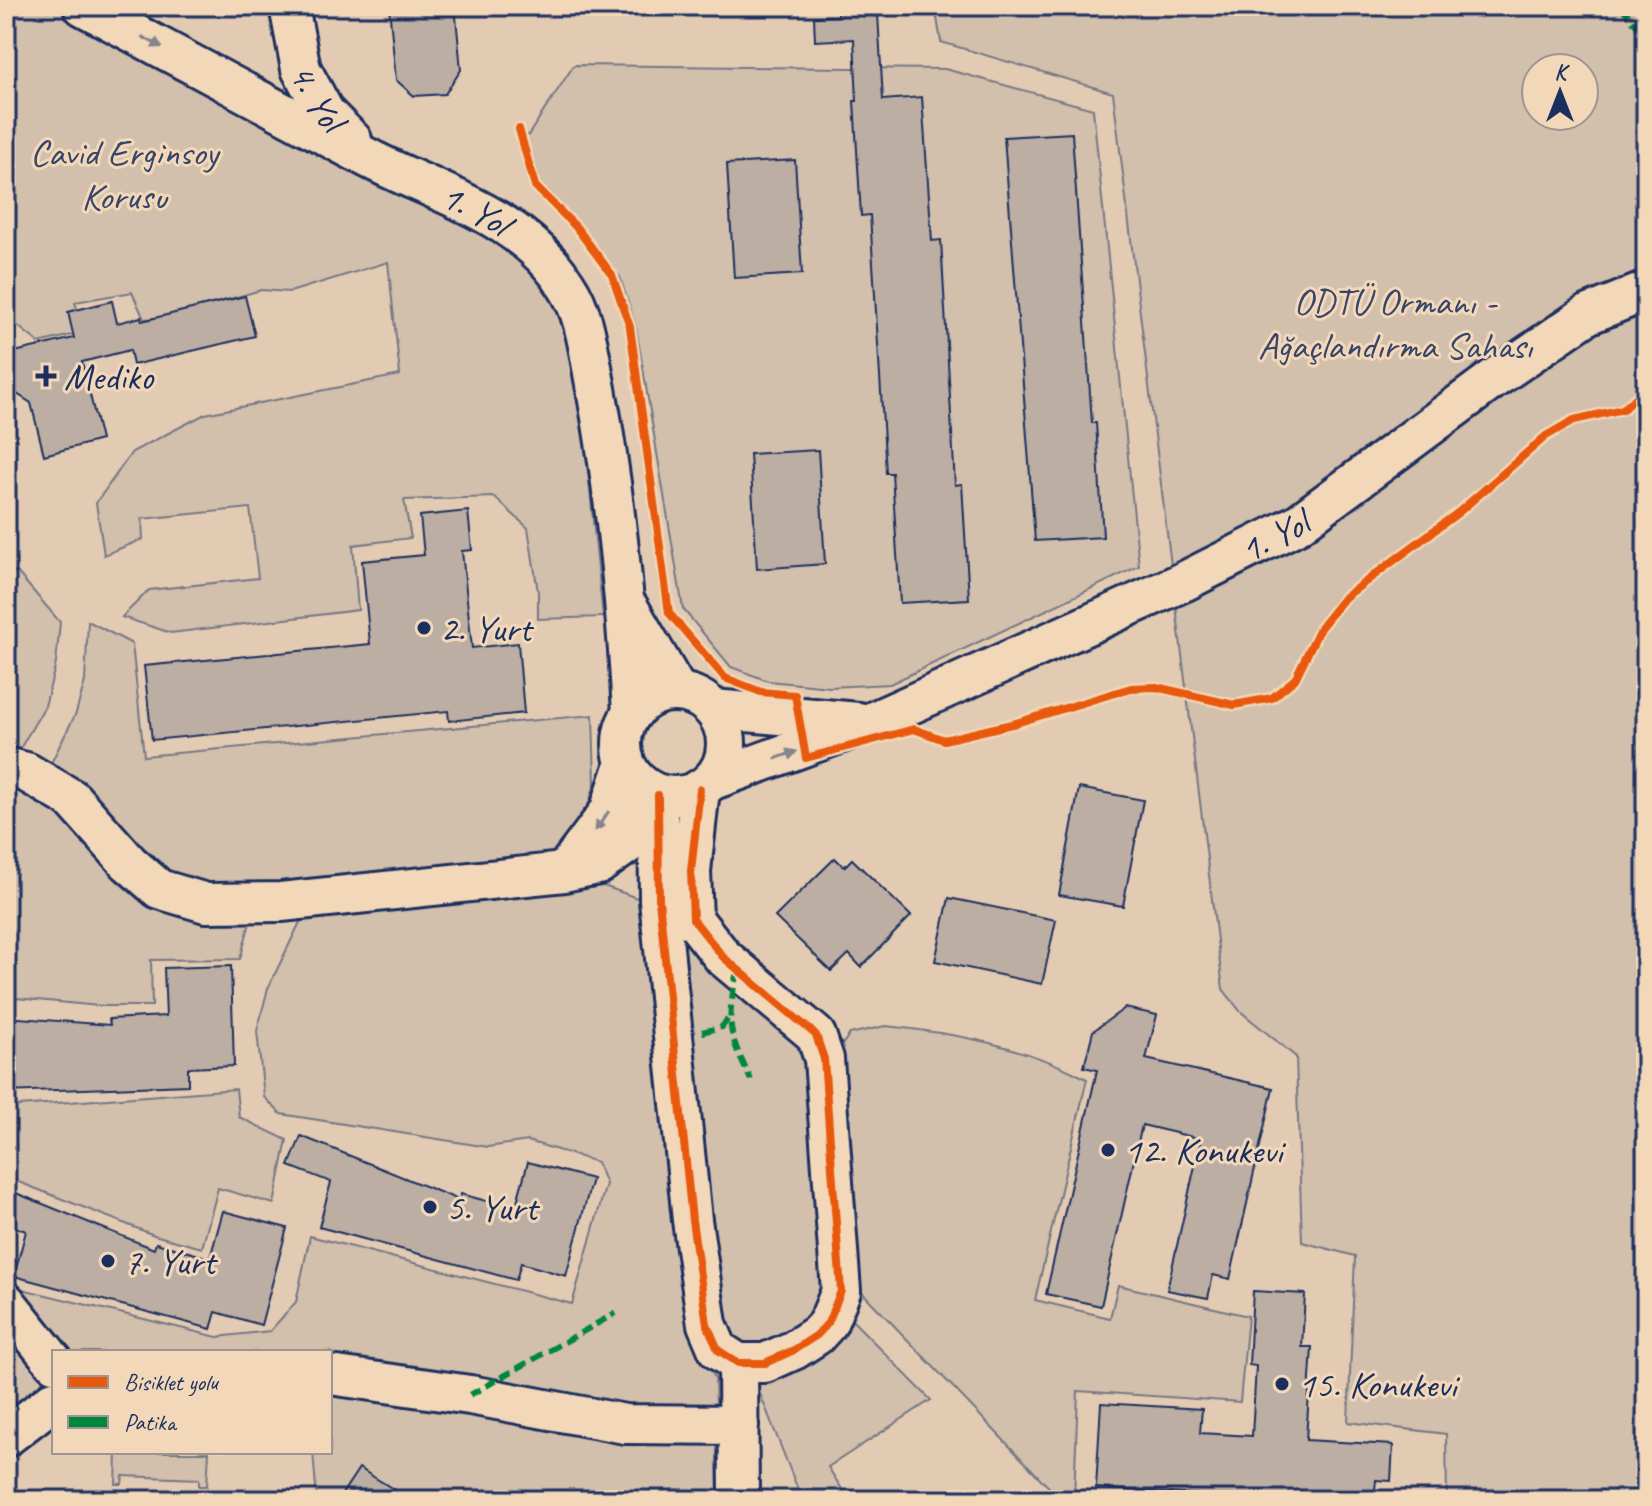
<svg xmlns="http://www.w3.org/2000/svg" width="1652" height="1506" font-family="Caveat,sans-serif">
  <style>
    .built { fill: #e2cbb2; fill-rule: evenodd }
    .green { fill: #d2bfac; stroke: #767785; stroke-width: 2; fill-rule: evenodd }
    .building { fill: #bdaea3; stroke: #1b2f5e; stroke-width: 2 }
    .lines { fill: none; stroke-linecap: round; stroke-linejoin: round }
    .minor-casing { stroke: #1b2f5e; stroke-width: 44 }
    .minor { stroke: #f2d8b9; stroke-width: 38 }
    .quiet { stroke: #00873e; stroke-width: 6; stroke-dasharray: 12 6; stroke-linecap: butt }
    .cycleway-casing { stroke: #f2d8b9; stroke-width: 13 }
    .cycleway { stroke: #e8590c; stroke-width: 8 }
    .oneway { fill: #86848c }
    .poi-dot { fill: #1b2f5e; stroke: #f2d8b9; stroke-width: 3 }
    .labels { text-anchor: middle; stroke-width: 6; stroke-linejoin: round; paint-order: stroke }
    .street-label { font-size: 38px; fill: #1b2f5e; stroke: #f2d8b9 }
    .park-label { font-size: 38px; fill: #36456a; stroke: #f2d8b9 }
    .poi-label { font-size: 38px; fill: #1b2f5e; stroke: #f2d8b9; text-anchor: start }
  </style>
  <rect width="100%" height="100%" fill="#f2d8b9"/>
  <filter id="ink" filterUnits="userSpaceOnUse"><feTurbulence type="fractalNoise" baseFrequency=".0125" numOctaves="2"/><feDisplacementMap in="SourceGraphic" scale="16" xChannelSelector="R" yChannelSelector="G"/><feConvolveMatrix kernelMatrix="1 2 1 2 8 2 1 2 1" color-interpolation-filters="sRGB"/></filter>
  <g filter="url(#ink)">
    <!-- built -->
    <path class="built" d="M6,6H1646V1500H6ZM1536,68H1584V116H1536ZM54,1352H330V1452H54Z"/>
    <!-- green -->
    <g class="green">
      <path d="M6,6H63L449,212L544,269L563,310L580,393L603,617L538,619V592L528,528L494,497L404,500L411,538L353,545L358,610L171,633L122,617L149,590L258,578L250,508L142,519L143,539L104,555L96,503L132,452L205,414L400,375L388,262L290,292L261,290L163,318L144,319L132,292L75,302L84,332L39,343L14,323L6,333V138L10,123L6,116Z"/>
      <path d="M935,6H1646V1500H1447L1446,1434L1348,1422L1355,1256L1302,1242L1296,1057L1240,1011L1223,989L1113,93L941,42ZM1536,68H1584V116H1536Z"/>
      <path d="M574,65L945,69L1093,109L1139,566L890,684L830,687L768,681L731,667L683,609L636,327L620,277L577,225L538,184L525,140Z"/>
      <path d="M17,572L60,622L56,663L45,706L18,752L6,750V575Z"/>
      <path d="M88,621L132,644L144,756L593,715L595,783L586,814L553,859L254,891L211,888L172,877L50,765L76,713L85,681Z"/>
      <path d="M6,780L44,800L67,819L108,868L135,891L251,919L240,959L151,960L152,1006H99L6,997Z"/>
      <path d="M688,795L693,919L816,1035L828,1323L738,1363L692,1220L675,796Z"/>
      <path d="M604,886L640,899L690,1332L715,1378L716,1407H641L330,1359V1352H70L14,1287L217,1337L270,1331L296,1302L310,1236L572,1304L606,1184L597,1162L528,1141L488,1147L281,1114L264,1097L257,1031L268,988L301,920Z"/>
      <path d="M885,1026C955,1033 1025,1046 1087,1079L1035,1300L1110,1318L1118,1285L1248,1316L1240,1402L1078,1391L1074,1500H1061L858,1288L838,1050L850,1034Z"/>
      <path d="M236,1089L239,1117L287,1140L274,1204L218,1188L202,1248L154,1235L6,1177V1107Z"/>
      <path d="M847,1315L931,1400L828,1467L849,1500H802L755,1381C800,1368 830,1363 847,1315Z"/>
      <path d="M6,1327L52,1381L6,1417Z"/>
      <path d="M330,1395L484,1415L636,1445L717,1444L718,1500H317L313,1452H330Z"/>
      <path d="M117,1452H209L207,1486H199V1479L123,1476L122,1484H116Z"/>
    </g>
    <!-- building -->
    <g class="building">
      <path d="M389,6H455L461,70L445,94L414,96L396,80Z"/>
      <path d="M838,6H864V14H878L883,100L922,97L932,241L941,240L955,485L962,484L969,599L900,603L892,473H886L870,215L861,216L854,101H857L854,39L815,41L814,17L838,16Z"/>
      <path d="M1072,133L1092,423H1096L1103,537L1035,541L1004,137Z"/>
      <path d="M795,160L802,274L734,278L727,164Z"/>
      <path d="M245,296L255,336L133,365L130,350L82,362L101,440L44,455L31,403L6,387V354L74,338L68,312L112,301L117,323L141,317L142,321Z"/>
      <path d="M818,450L825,564L757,569L750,454Z"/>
      <path d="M468,511L472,550L462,551L472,648L518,643L524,713L449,721L448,711L152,740L144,666L370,644L362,561L424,555L420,516Z"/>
      <path d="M1079,788L1143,800L1123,906L1059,895Z"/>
      <path d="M835,858L844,867L852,859L911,916L861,967L849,954L831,971L775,917Z"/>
      <path d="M949,898L1056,920L1042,984L935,961Z"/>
      <path d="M231,966L234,1066L188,1068V1085L6,1092V1017L110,1025L109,1019L166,1016L164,968Z"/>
      <path d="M1125,1008L1157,1015L1146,1059L1273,1088L1230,1279L1213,1275L1208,1298L1167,1290L1201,1139L1142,1125L1101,1306L1046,1294L1097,1070L1084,1067L1093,1031Z"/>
      <path d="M301,1136L459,1200L461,1194L515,1209L528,1162L592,1179L566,1276L521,1263L516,1280L319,1227L331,1182L289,1166Z"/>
      <path d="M6,1189L154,1249L156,1243L210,1258L223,1211L287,1228L261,1325L216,1312L211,1329L14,1276L26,1231L6,1224Z"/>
      <path d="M1253,1291L1305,1294L1302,1347H1312L1306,1440L1393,1445L1391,1481L1376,1480L1374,1500H1232V1497L1096,1488L1101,1403L1202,1409L1200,1433L1252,1436L1256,1366L1249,1365Z"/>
      <path d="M359,1468L411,1500H338Z"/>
    </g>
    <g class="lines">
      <defs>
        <g id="minor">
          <path id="s1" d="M83,6C177,56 271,107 366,157C436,194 521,214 566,285C586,314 589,355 596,389C616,496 626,605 632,713"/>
          <path id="s2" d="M289,6L301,69L325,113L352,140"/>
          <path d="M629,608L678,692"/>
          <circle cx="674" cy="744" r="52"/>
          <path d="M713,709L858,722"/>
          <path d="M6,767L26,772L72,799L129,863L159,889L206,903L281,902L564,872L598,865L636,838L652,793"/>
          <path id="s3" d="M713,780L869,723L1183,582L1298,524L1492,380L1587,315L1646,291"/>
          <path d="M658,795L659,900L692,1220L707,1324L718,1350L738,1363H765L794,1350L817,1335L828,1323L841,1291L824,1059L816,1035L723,957L693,919L691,871L700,789"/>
          <path d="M564,872L609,812L625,764"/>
          <path d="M6,1302L54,1362"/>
          <path d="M738,1363L739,1500"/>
          <path d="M330,1375L470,1395L625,1424L739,1425"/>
          <path d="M6,1437L54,1400"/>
        </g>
      </defs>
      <!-- minor casing -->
      <use href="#minor" class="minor-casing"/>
      <!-- minor -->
      <use href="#minor" class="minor"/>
      <!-- quiet -->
      <g class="quiet">
        <path d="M1621,6L1646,37"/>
        <path d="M737,970C727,1025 726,1029 751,1080"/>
        <path d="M702,1032L722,1027L729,1017"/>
        <path d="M470,1395L616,1313"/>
      </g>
      <defs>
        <g id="cycleway">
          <path d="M519,129L535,186L576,227L612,275L630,327L669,613L725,678L761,692L795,695L806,758L914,729L944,740L1016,723L1131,688L1156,687L1234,705L1272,698L1295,679L1320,628L1345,597L1459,512L1546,436L1574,420L1623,409L1646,389"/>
          <path d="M658,795L659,900L692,1220L707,1324L718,1350L738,1363H765L794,1350L817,1335L828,1323L841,1291L824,1059L816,1035L723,957L693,919L691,871L700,789"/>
        </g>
      </defs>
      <!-- cycleway casing -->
      <use href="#cycleway" class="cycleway-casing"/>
      <!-- cycleway -->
      <use href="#cycleway" class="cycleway"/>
    </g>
    <!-- one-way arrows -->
    <defs><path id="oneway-solid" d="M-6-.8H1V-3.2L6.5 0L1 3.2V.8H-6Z" transform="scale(2)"/></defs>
    <g class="oneway">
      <use href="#oneway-solid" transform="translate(152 42) rotate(28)"/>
      <use href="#oneway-solid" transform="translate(786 755) rotate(-19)"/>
      <use href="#oneway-solid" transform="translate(602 821) rotate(125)"/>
    </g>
  </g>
  <!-- markers -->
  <g class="poi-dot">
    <path d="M42 364h8v8h8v8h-8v8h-8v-8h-8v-8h8z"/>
    <circle cx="424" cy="628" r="8"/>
    <circle cx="1108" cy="1150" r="8"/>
    <circle cx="430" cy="1207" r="8"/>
    <circle cx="108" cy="1261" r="8"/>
    <circle cx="1282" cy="1384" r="8"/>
  </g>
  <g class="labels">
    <!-- street labels -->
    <g class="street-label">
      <text dy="13" stroke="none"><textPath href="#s2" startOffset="96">4. Yol</textPath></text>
      <text dy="13" stroke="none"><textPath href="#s1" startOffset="442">1. Yol</textPath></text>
      <text dy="13" stroke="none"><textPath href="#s3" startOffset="612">1. Yol</textPath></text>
    </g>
    <!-- park labels -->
    <g class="park-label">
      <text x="124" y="165">Cavid Erginsoy<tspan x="124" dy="44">Korusu</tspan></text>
      <text x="1395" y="314">ODTÜ Ormanı -<tspan x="1395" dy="44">Ağaçlandırma Sahası</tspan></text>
    </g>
    <!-- poi labels -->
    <g class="poi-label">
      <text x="64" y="389">Mediko</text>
      <text x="440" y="641">2. Yurt</text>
      <text x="1124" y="1163">12. Konukevi</text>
      <text x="446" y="1220">5. Yurt</text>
      <text x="124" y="1274">7. Yurt</text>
      <text x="1298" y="1397">15. Konukevi</text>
    </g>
  </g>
  <!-- margin -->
  <rect width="1652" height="1506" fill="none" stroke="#f2d8b9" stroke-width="32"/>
  <rect x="16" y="16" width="1620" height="1474" fill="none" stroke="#1b2f5e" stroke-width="3" filter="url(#ink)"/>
  <!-- legend -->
  <rect x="52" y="1350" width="280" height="104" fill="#f2d8b9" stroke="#9c9495" stroke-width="2"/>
  <rect x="68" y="1376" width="40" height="12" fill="#e8590c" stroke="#9c9495" stroke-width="2"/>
  <text x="124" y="1390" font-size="24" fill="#1b2f5e">Bisiklet yolu</text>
  <rect x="68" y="1416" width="40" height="12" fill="#00873e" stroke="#9c9495" stroke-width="2"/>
  <text x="124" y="1430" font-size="24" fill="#1b2f5e">Patika</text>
  <!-- north arrow -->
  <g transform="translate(1560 92)"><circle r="38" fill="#f2d8b9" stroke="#9c9495" stroke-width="2"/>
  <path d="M0-6L14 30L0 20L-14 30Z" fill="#1b2f5e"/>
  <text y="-12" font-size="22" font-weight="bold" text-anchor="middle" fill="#1b2f5e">K</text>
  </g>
</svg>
